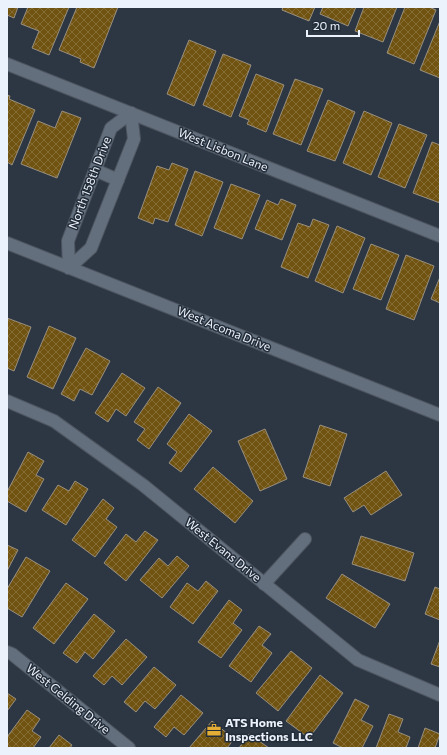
<svg xmlns="http://www.w3.org/2000/svg" width="447" height="755" font-family="Commissioner,sans-serif">
  <style>
    .building { fill: url(#building-cross-hatch); stroke: #988f7e }
    .lines { fill: none; stroke-linecap: round; stroke-linejoin: round }
    .minor-casing { stroke: #4d5560; stroke-width: 14 }
    .minor { stroke: #636f7d; stroke-width: 12 }
    .labels { text-anchor: middle; stroke-width: 3; stroke-linejoin: round; paint-order: stroke }
    .street-label { font-size: 12px; fill: #ecf2fb; stroke: #232d3a }
    .poi-label { font-size: 12px; font-weight: bold; fill: #ecf2fb; stroke: #232d3a; text-anchor: start }
  </style>
  <defs>
    <pattern id="building-cross-hatch" width="8" height="8" patternUnits="userSpaceOnUse"><rect width="8" height="8" fill="#705311"/><path d="M0 0l8 8M0 8l8-8" fill="none" stroke="#856c35"/></pattern>
  </defs>
  <rect width="100%" height="100%" fill="#2d3744"/>
  <!-- building -->
  <g class="building">
    <path d="M7,7H18L14,18L7,15Z"/>
    <path d="M28,7H69L49,55L32,48L39,31L21,24Z"/>
    <path d="M77,7H118L94,68L80,62L81,59L59,50Z"/>
    <path d="M283,7H315L309,21L282,10Z"/>
    <path d="M323,7H356L348,26L320,14Z"/>
    <path d="M364,7H397L383,42L355,31Z"/>
    <path d="M405,7H429L436,10L414,64L387,53Z"/>
    <path d="M440,21V78L420,70Z"/>
    <path d="M189,40L216,51L194,106L167,94Z"/>
    <path d="M223,54L251,65L231,117L203,105Z"/>
    <path d="M256,74L284,85L266,132L247,124L249,120L239,116Z"/>
    <path d="M295,79L323,89L301,145L273,134Z"/>
    <path d="M7,95L10,96L9,99L35,110L12,165L7,162Z"/>
    <path d="M328,100L355,112L335,161L307,151Z"/>
    <path d="M62,111L81,118L57,178L21,164L38,121L55,128Z"/>
    <path d="M364,111L392,123L371,175L343,163Z"/>
    <path d="M399,124L427,135L405,188L378,177Z"/>
    <path d="M432,142L440,145V203L413,193Z"/>
    <path d="M172,163L188,169L168,222L155,218L153,224L138,218L157,166L169,170Z"/>
    <path d="M195,171L223,182L202,236L175,225Z"/>
    <path d="M231,184L260,195L242,239L214,228Z"/>
    <path d="M281,199L296,205L282,240L255,229L267,200L278,205Z"/>
    <path d="M313,219L329,225L308,278L281,267L298,223L310,227Z"/>
    <path d="M337,226L365,238L343,293L315,281Z"/>
    <path d="M371,244L399,255L381,300L353,289Z"/>
    <path d="M406,255L434,266L414,320L386,309Z"/>
    <path d="M440,277V303L431,299Z"/>
    <path d="M7,318L31,327L14,371L7,368Z"/>
    <path d="M49,326L76,338L53,389L27,377Z"/>
    <path d="M86,348L110,361L92,395L80,389L74,401L61,394Z"/>
    <path d="M122,373L145,388L126,416L116,409L108,422L95,413Z"/>
    <path d="M158,387L181,403L149,449L137,440L145,429L134,422Z"/>
    <path d="M189,414L212,431L181,472L169,463L177,452L167,444Z"/>
    <path d="M320,425L347,434L330,486L303,477Z"/>
    <path d="M265,429L287,479L260,491L238,441Z"/>
    <path d="M28,452L44,461L36,475L44,479L26,512L7,501V492Z"/>
    <path d="M213,467L253,501L235,523L194,489Z"/>
    <path d="M386,471L402,495L371,515L364,505L353,512L344,498Z"/>
    <path d="M75,481L88,489L66,525L42,510L58,485L69,491Z"/>
    <path d="M103,499L114,508L106,519L117,527L95,557L72,540Z"/>
    <path d="M145,531L158,540L126,581L104,563L126,534L136,542Z"/>
    <path d="M361,536L414,553L405,581L352,564Z"/>
    <path d="M7,545L18,550L7,571Z"/>
    <path d="M177,556L189,566L162,598L140,580L159,558L168,566Z"/>
    <path d="M26,557L50,571L22,617L7,608V589Z"/>
    <path d="M342,574L390,604L375,628L326,598Z"/>
    <path d="M206,581L218,591L193,624L170,607L187,583L198,591Z"/>
    <path d="M66,583L88,599L54,644L33,628Z"/>
    <path d="M435,587L440,589V620L425,614Z"/>
    <path d="M229,600L242,610L233,623L242,630L221,658L198,642Z"/>
    <path d="M94,614L115,631L93,659L85,652L77,663L63,653Z"/>
    <path d="M259,626L271,634L262,645L272,653L251,682L229,666Z"/>
    <path d="M126,639L147,657L122,685L112,676L104,685L93,676Z"/>
    <path d="M440,640V667L431,664Z"/>
    <path d="M291,651L312,668L278,711L256,693Z"/>
    <path d="M154,667L176,685L155,709L145,701L136,712L124,702Z"/>
    <path d="M320,675L343,693L309,738L286,721Z"/>
    <path d="M7,693L16,699L7,711Z"/>
    <path d="M181,695L203,713L184,735L174,727L166,737L154,727Z"/>
    <path d="M355,699L369,706L361,720L373,726L362,748H343L333,743Z"/>
    <path d="M27,710L40,719L32,731L41,737L33,748H7V737Z"/>
    <path d="M389,714L403,719L398,732L410,737L406,748H376Z"/>
    <path d="M212,721L234,739L227,748H189Z"/>
    <path d="M425,728L440,734L435,748H418Z"/>
    <path d="M249,734L269,748H239Z"/>
    <path d="M59,735L72,745L70,748H49Z"/>
  </g>
  <g class="lines">
    <defs>
      <g id="minor">
        <path d="M7,64L440,236"/>
        <path d="M95,170L118,180"/>
        <path d="M7,243L440,415"/>
        <path d="M69,268L91,248L134,139L131,113"/>
        <path d="M69,268L68,241L111,128L131,113"/>
        <path d="M7,401L54,421L143,485L358,660L440,695"/>
        <path d="M264,584L305,539"/>
        <path d="M7,652L12,654L129,748"/>
      </g>
    </defs>
    <!-- minor casing -->
    <use href="#minor" class="minor-casing"/>
    <!-- minor -->
    <use href="#minor" class="minor"/>
  </g>
  <!-- icons -->
  <defs>
    <symbol id="office-bare" viewBox="-9 -9 18 18"><path d="M-6-3h4V-5.5h4V-3h4V5H-6ZM-1-4.5V-3h2v-1.5ZM-6 0V1H6V0Z" fill="#e4ad35" stroke="#232d3a" stroke-width="2.5" paint-order="stroke"/></symbol>
  </defs>
  <g fill-rule="evenodd">
    <use href="#office-bare" x="204" y="720" width="20" height="20"/>
  </g>
  <g class="labels">
    <!-- street labels -->
    <g class="street-label">
      <text transform="translate(223 150) rotate(22)" y="4">West Lisbon Lane</text>
      <text transform="translate(90 183) rotate(-69)" y="4">North 158th Drive</text>
      <text transform="translate(224 329) rotate(22)" y="4">West Acoma Drive</text>
      <text transform="translate(223 550) rotate(39)" y="4">West Evans Drive</text>
      <text transform="translate(68 699) rotate(39)" y="4">West Gelding Drive</text>
    </g>
    <!-- poi labels -->
    <g class="poi-label">
      <text x="225" y="727">ATS Home<tspan x="225" dy="14">Inspections LLC</tspan></text>
    </g>
  </g>
  <!-- border -->
  <rect width="447" height="755" fill="none" stroke="#ecf2fb" stroke-width="16"/>
  <!-- scale -->
  <path d="M307 30v6h52v-6" fill="none" stroke="#ecf2fb" stroke-width="2"/>
  <text x="313" y="30" font-size="12" fill="#ecf2fb" stroke="#232d3a" stroke-width="3" paint-order="stroke">20 m</text>
</svg>
